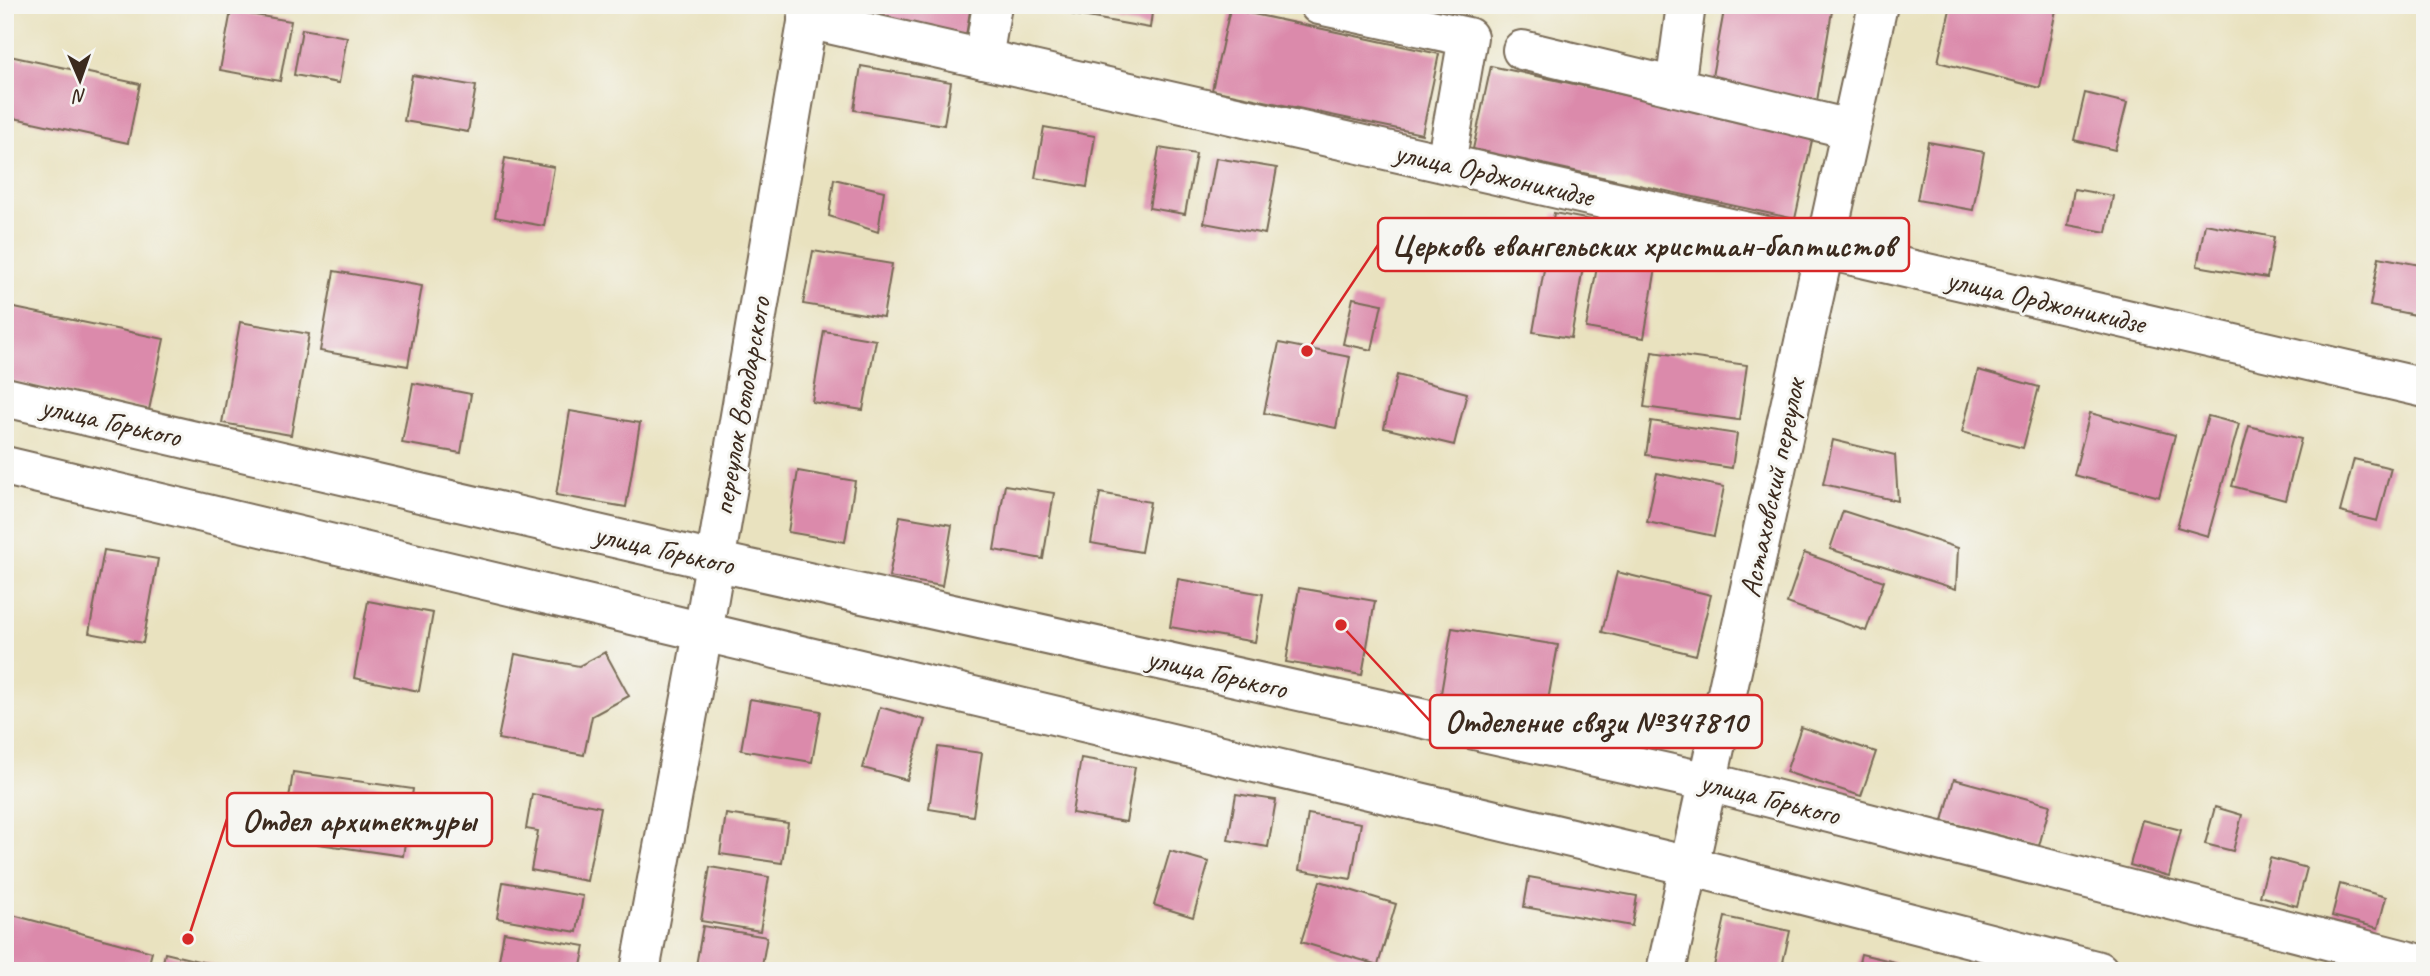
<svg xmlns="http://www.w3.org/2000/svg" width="2430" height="976" font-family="Caveat,sans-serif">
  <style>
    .building { fill: #db8aab }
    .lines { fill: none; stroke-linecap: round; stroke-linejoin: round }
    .minor-casing { stroke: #786a56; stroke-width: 42 }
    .minor { stroke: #fff; stroke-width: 38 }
    .labels { text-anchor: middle; stroke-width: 6; stroke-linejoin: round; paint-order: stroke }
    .street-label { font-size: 30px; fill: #3b2a1e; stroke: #f6f6f2 }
    .leader { fill: none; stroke: #d62828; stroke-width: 2.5 }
    .callout-dot { fill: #d62828; stroke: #f6f6f2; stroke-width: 2.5 }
    .callout { fill: #f6f6f2; stroke: #d62828; stroke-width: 2.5 }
    .callout-label { font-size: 32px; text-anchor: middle; font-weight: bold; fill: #3b2a1e }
  </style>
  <rect width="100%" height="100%" fill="#f6f6f2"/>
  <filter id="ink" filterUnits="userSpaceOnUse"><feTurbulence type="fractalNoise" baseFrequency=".0143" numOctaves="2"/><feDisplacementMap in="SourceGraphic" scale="14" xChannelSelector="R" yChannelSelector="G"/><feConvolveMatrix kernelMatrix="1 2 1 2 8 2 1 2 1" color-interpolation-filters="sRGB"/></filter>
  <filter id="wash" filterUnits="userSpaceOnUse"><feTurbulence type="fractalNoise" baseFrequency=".00686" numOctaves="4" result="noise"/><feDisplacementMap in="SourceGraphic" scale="28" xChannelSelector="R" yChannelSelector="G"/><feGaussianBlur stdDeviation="1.57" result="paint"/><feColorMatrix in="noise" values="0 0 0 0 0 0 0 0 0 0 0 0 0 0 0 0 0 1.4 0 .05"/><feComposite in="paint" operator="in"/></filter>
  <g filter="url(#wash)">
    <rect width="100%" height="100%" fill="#e9e2bf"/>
    <g id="blocks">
      <!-- building -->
      <g class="building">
        <path d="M871,5H971L966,36L868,21Z"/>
        <path d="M1071,5H1153L1150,28L1070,14Z"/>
        <path d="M1725,5H1833L1817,101L1711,82Z"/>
        <path d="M1951,5H2057L2040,88L1938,62Z"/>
        <path d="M1230,9L1439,54L1422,134L1212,90Z"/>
        <path d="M231,11L291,21L280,81L220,70Z"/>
        <path d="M302,29L347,37L339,83L294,75Z"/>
        <path d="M5,55L140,84L128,143L5,116Z"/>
        <path d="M861,66L951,82L944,125L854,110Z"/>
        <path d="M1491,66L1813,136L1795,219L1473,149Z"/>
        <path d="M412,75L476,86L468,132L404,121Z"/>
        <path d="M2085,93L2127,103L2115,150L2074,140Z"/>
        <path d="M1044,127L1095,136L1087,187L1035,178Z"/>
        <path d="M1928,142L1984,152L1973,210L1917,200Z"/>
        <path d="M1159,148L1196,154L1185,214L1149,208Z"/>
        <path d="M505,158L554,167L544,226L495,217Z"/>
        <path d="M1216,158L1277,168L1265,234L1204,223Z"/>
        <path d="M834,179L884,191L878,232L829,216Z"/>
        <path d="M2074,189L2113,196L2106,232L2068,225Z"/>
        <path d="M1554,213L1591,220L1571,338L1533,332Z"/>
        <path d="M2205,224L2274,237L2267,278L2197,266Z"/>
        <path d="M1604,228L1661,238L1644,338L1586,328Z"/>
        <path d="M813,251L892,264L883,317L803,304Z"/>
        <path d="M2379,257L2425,266V317L2370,306Z"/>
        <path d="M334,271L422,286L408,366L320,351Z"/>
        <path d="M1353,298L1382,304L1372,350L1343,344Z"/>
        <path d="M5,306L164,339L149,410L5,380Z"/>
        <path d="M240,322L309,334L291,435L222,423Z"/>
        <path d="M824,331L876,340L863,410L812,402Z"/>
        <path d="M1279,343L1350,357L1336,428L1264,413Z"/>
        <path d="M1652,352L1747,365L1739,420L1644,407Z"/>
        <path d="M1978,370L2039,387L2023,448L1962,432Z"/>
        <path d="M1397,375L1467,393L1454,445L1384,428Z"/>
        <path d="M413,383L471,394L461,453L402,443Z"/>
        <path d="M570,411L640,423L626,507L556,495Z"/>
        <path d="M2090,413L2175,435L2159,497L2074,475Z"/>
        <path d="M2208,416L2239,424L2208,536L2177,527Z"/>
        <path d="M1651,421L1737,434L1732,468L1646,455Z"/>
        <path d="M2249,426L2301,439L2285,500L2232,486Z"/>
        <path d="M1833,440L1895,455L1898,501L1823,484Z"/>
        <path d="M2354,459L2391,468L2377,521L2340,512Z"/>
        <path d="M798,471L855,481L845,542L788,532Z"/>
        <path d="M1657,473L1724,487L1714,536L1647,522Z"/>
        <path d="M1005,485L1054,493L1043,559L994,550Z"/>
        <path d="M1100,493L1150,502L1141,552L1091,543Z"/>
        <path d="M1843,511L1958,548L1956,589L1830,549Z"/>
        <path d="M900,516L952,525L942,586L889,577Z"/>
        <path d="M104,550L158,559L143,643L89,633Z"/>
        <path d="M1804,553L1884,581L1866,631L1787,603Z"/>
        <path d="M1617,572L1711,595L1696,655L1602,632Z"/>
        <path d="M1178,579L1263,594L1255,642L1170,627Z"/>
        <path d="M1299,588L1375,601L1362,675L1286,662Z"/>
        <path d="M368,601L433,613L419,691L354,678Z"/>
        <path d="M1452,628L1558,645L1543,728L1438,711Z"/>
        <path d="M605,652L629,696L592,716L584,755L498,739L515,654L579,666Z"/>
        <path d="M750,699L821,711L812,762L741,750Z"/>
        <path d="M880,707L925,720L907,780L863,768Z"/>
        <path d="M1801,727L1876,752L1861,796L1786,772Z"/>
        <path d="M938,747L982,753L973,816L929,809Z"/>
        <path d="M1081,758L1135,767L1126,822L1072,813Z"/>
        <path d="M293,772L413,789L403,856L283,839Z"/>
        <path d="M1954,779L2050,805L2039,846L1943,821Z"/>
        <path d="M532,794L601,807L587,881L531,870L538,831L526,829Z"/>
        <path d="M1236,794L1276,800L1268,847L1228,840Z"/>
        <path d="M2215,807L2242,815L2233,851L2205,844Z"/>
        <path d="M726,814L788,823L782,863L720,854Z"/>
        <path d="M1308,814L1361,823L1351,879L1299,870Z"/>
        <path d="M2142,820L2181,830L2169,876L2130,865Z"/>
        <path d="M1170,851L1209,862L1193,917L1154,905Z"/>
        <path d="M2270,858L2307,868L2297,906L2260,896Z"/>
        <path d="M710,867L769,877L760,931L701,921Z"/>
        <path d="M1529,877L1637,896L1632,926L1524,907Z"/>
        <path d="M1320,881L1396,904L1378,965L1301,942Z"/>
        <path d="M503,882L583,896L577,932L497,918Z"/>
        <path d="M2340,884L2386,897L2378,928L2332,916Z"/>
        <path d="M5,913L152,952L147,971H5Z"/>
        <path d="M1725,917L1790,931L1781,971H1713Z"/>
        <path d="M703,926L767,937L761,971H695Z"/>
        <path d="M504,932L585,946L580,971H497Z"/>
        <path d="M165,953L236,970L235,971H161Z"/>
        <path d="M1861,954L1895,962L1893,971H1857Z"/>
      </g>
    </g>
  </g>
  <g filter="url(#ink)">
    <use href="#blocks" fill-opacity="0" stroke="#786a56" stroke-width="2"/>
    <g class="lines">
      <defs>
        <g id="minor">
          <path d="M1319,5L1468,37L1446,163"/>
          <path d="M807,19L1823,249L2425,388"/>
          <path d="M1522,50L1850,129"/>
          <path d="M983,59L992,5"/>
          <path d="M1675,87L1686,5"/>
          <path d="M5,397L714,561L1708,782L2425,965"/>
          <path d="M5,466L1689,866L2099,971"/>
          <path d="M640,971L703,633L810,5"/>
          <path d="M1666,971L1878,5"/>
        </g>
      </defs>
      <!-- minor casing -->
      <use href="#minor" class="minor-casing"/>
      <!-- minor -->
      <use href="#minor" class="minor"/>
    </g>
  </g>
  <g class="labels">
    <!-- street labels -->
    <g class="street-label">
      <text transform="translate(1494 174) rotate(13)" y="10">улица Орджоникидзе</text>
      <text transform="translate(2046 301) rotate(13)" y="10">улица Орджоникидзе</text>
      <text transform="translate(741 406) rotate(-80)" y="10">переулок Володарского</text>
      <text transform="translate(111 421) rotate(13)" y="10">улица Горького</text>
      <text transform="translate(1772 488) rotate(-78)" y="10">Астаховский переулок</text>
      <text transform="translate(664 549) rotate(13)" y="10">улица Горького</text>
      <text transform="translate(1217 673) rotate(13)" y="10">улица Горького</text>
      <text transform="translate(1770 798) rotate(14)" y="10">улица Горького</text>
    </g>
  </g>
  <!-- callouts -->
  <path class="leader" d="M1307 351L1378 245M1341 625L1430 721M188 939L227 819"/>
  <g class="callout-dot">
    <circle cx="1307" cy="351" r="7"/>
    <circle cx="1341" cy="625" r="7"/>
    <circle cx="188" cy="939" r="7"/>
  </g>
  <g class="callout">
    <rect x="1378" y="218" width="531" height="53" rx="7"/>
    <rect x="1430" y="695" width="332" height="53" rx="7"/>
    <rect x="227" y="793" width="265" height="53" rx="7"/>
  </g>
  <g class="callout-label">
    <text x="1643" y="256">Церковь евангельских христиан-баптистов</text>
    <text x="1596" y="732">Отделение связи №347810</text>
    <text x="359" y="831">Отдел архитектуры</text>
  </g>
  <!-- margin -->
  <rect width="2430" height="976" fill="none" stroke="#f6f6f2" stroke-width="28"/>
  <!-- north arrow -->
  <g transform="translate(80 80) rotate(178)" stroke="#f6f6f2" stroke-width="5" paint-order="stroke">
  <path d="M0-5L12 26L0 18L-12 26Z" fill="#3b2a1e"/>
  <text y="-10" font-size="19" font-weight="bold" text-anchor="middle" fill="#3b2a1e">N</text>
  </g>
</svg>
